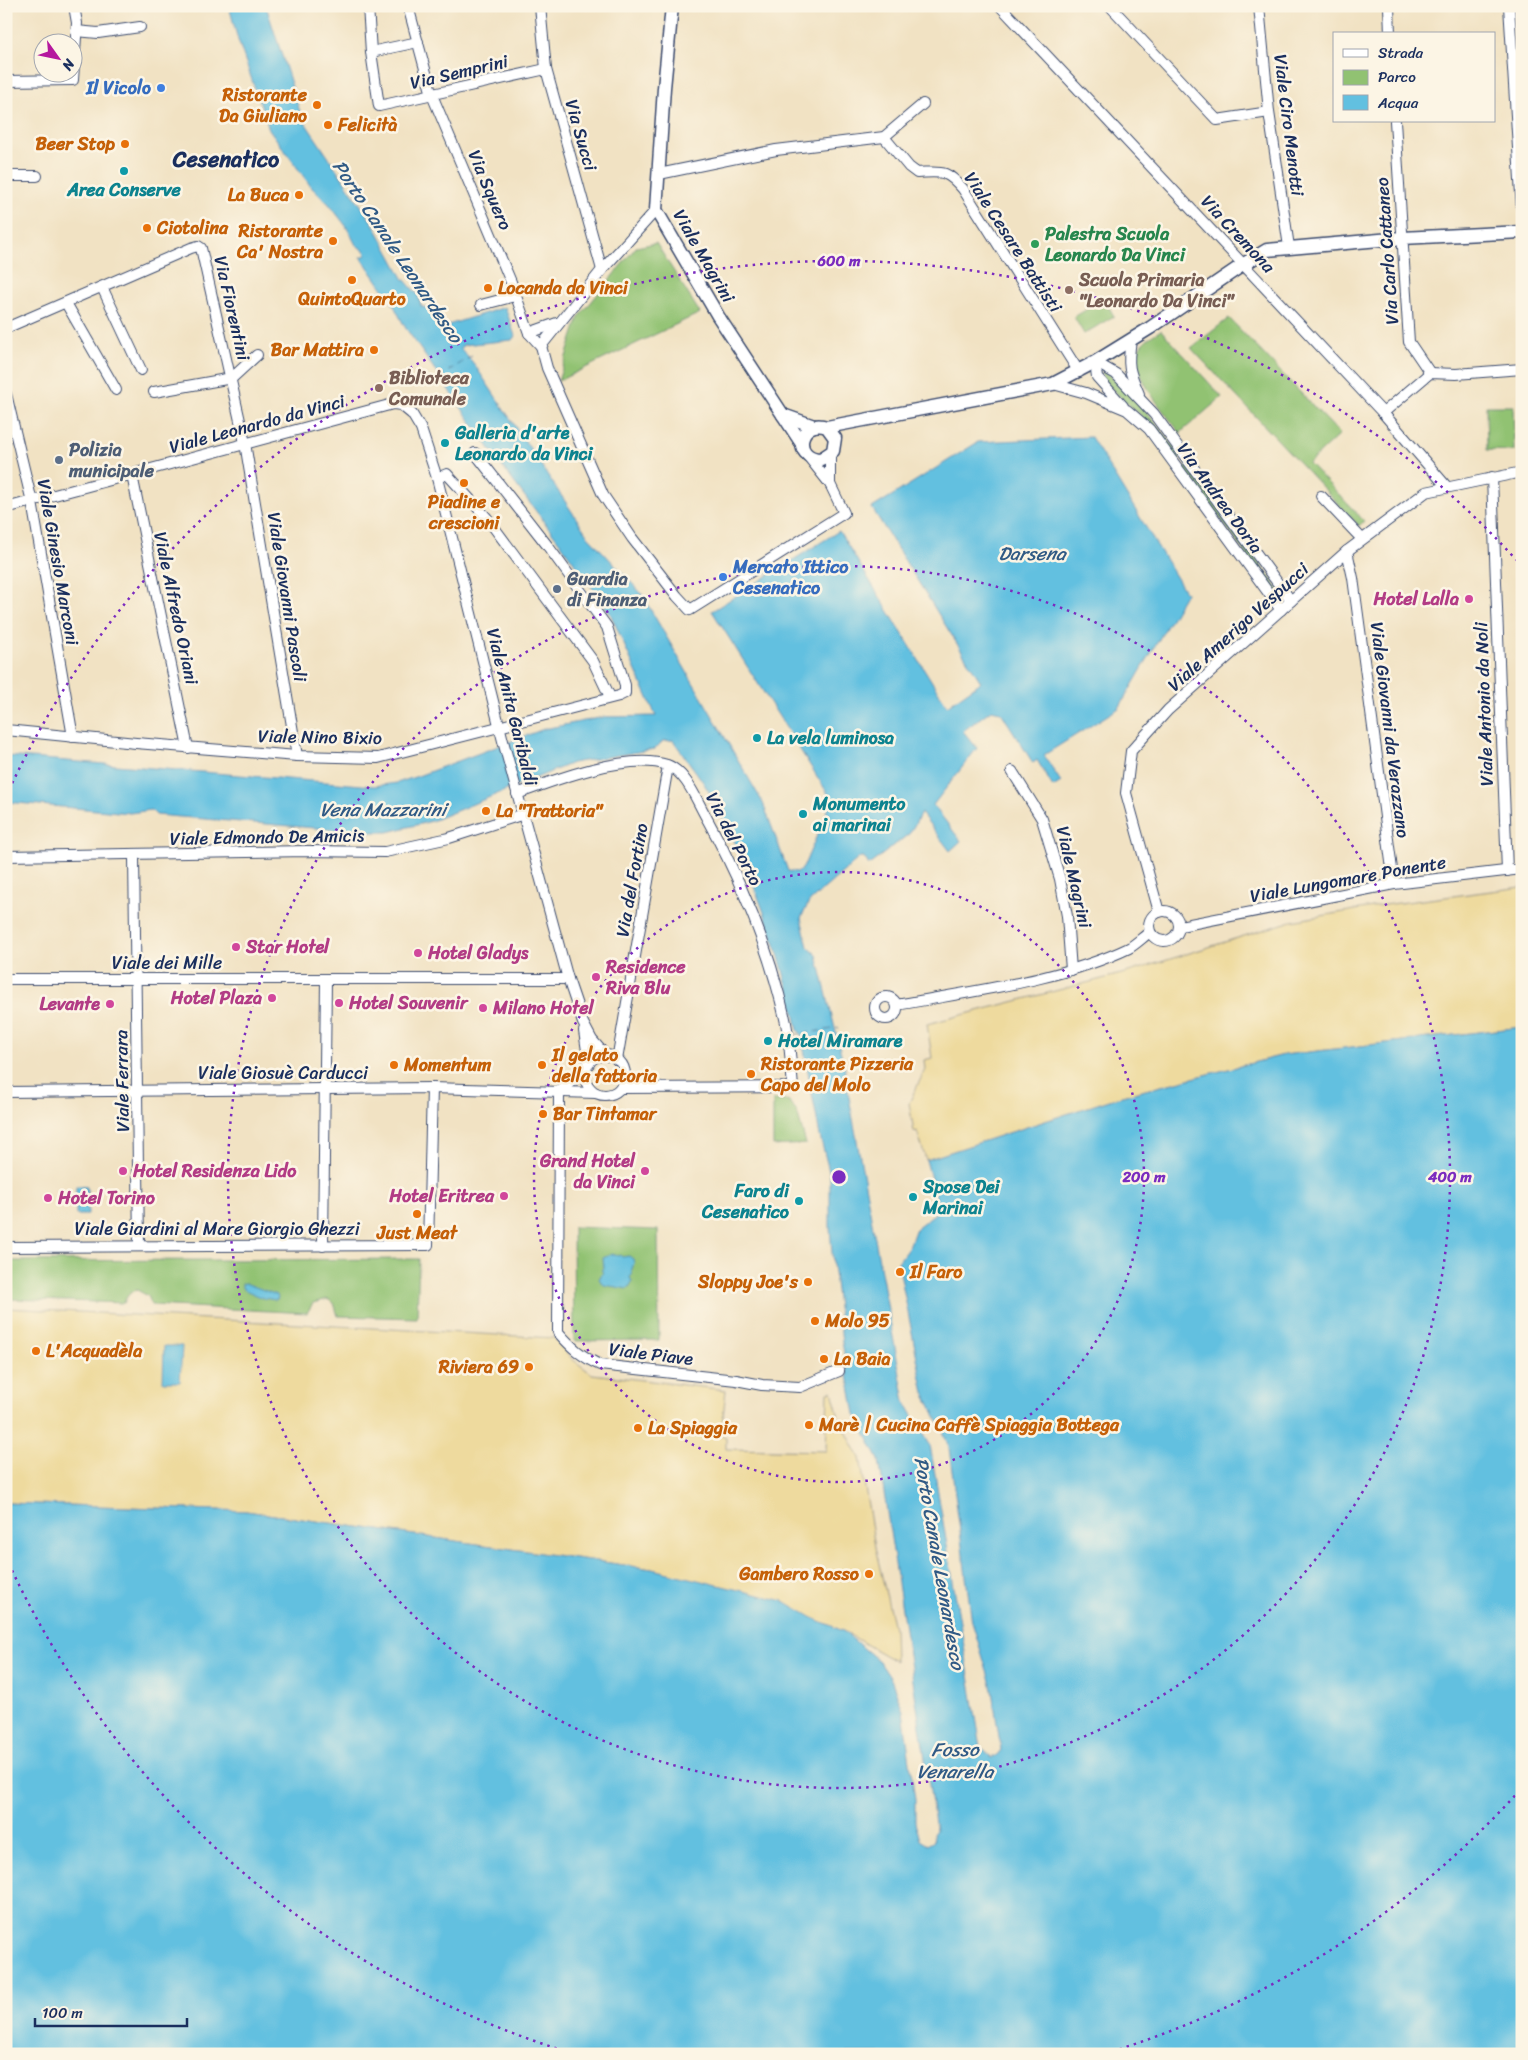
<svg xmlns="http://www.w3.org/2000/svg" width="1528" height="2060" font-family="Sriracha,sans-serif">
  <style>
    .green { fill: #91c272; stroke: #567868 }
    .sand { fill: #eeda9e; stroke: #84847e }
    .water { fill: #62c0e0; stroke: #3e789f }
    .lines { fill: none; stroke-linecap: round; stroke-linejoin: round }
    .ferry { stroke: #305a85; stroke-width: 1; stroke-dasharray: 6 5; stroke-linecap: butt }
    .minor-casing { stroke: #3b4a6d; stroke-width: 12 }
    .tertiary-casing { stroke: #3b4a6d; stroke-width: 15 }
    .minor { stroke: #fff; stroke-width: 10 }
    .tertiary { stroke: #fff; stroke-width: 12 }
    .ring { fill: none; stroke: #7b2cbf; stroke-width: 2.5; stroke-dasharray: 2.5 5 }
    .shop-dot { fill: #3f7fe0; stroke: #fcf5e5; stroke-width: 2 }
    .food-dot { fill: #e8710a; stroke: #fcf5e5; stroke-width: 2 }
    .culture-dot { fill: #0f9aa8; stroke: #fcf5e5; stroke-width: 2 }
    .leisure-dot { fill: #2e9e5b; stroke: #fcf5e5; stroke-width: 2 }
    .education-dot { fill: #8d6e63; stroke: #fcf5e5; stroke-width: 2 }
    .service-dot { fill: #5c6f8a; stroke: #fcf5e5; stroke-width: 2 }
    .hotel-dot { fill: #d1479c; stroke: #fcf5e5; stroke-width: 2 }
    .labels { text-anchor: middle; stroke-width: 5; stroke-linejoin: round; paint-order: stroke }
    .street-label { font-size: 18px; fill: #1b2f5e; stroke: #fcf5e5 }
    .shop-label { font-size: 18px; font-weight: bold; fill: #366cbe; stroke: #fcf5e5; text-anchor: end }
    .food-label { font-size: 18px; font-weight: bold; fill: #c56008; stroke: #fcf5e5; text-anchor: start }
    .culture-label { font-size: 18px; font-weight: bold; fill: #0d838f; stroke: #fcf5e5; text-anchor: start }
    .leisure-label { font-size: 18px; font-weight: bold; fill: #27864d; stroke: #fcf5e5; text-anchor: start }
    .education-label { font-size: 18px; font-weight: bold; fill: #785e54; stroke: #fcf5e5; text-anchor: start }
    .service-label { font-size: 18px; font-weight: bold; fill: #4e5e75; stroke: #fcf5e5; text-anchor: start }
    .hotel-label { font-size: 18px; font-weight: bold; fill: #b23c85; stroke: #fcf5e5; text-anchor: start }
    .water-label { font-size: 19px; font-style: italic; fill: #305a85; stroke: #fcf5e5 }
    .district-label { font-size: 22px; font-weight: bold; fill: #1b2f5e; stroke: #fcf5e5 }
    .centre { fill: #7b2cbf; stroke: #fcf5e5; stroke-width: 2.5 }
    .ring-label { font-size: 15px; text-anchor: middle; font-weight: bold; fill: #7b2cbf; stroke: #fcf5e5; stroke-width: 5; stroke-linejoin: round; paint-order: stroke }
  </style>
  <rect width="100%" height="100%" fill="#fcf5e5"/>
  <filter id="ink" filterUnits="userSpaceOnUse"><feTurbulence type="fractalNoise" baseFrequency=".02" numOctaves="2"/><feDisplacementMap in="SourceGraphic" scale="10" xChannelSelector="R" yChannelSelector="G"/><feConvolveMatrix kernelMatrix="1 2 1 2 8 2 1 2 1" color-interpolation-filters="sRGB"/></filter>
  <filter id="wash" filterUnits="userSpaceOnUse"><feTurbulence type="fractalNoise" baseFrequency=".0096" numOctaves="4" result="noise"/><feDisplacementMap in="SourceGraphic" scale="20" xChannelSelector="R" yChannelSelector="G"/><feGaussianBlur stdDeviation="1.12" result="paint"/><feColorMatrix in="noise" values="0 0 0 0 0 0 0 0 0 0 0 0 0 0 0 0 0 1.4 0 .05"/><feComposite in="paint" operator="in"/></filter>
  <g filter="url(#wash)">
    <rect width="100%" height="100%" fill="#f1e2c3"/>
    <!-- green -->
    <g class="green">
      <path d="M656,243L700,313L558,381L579,317L636,247Z"/>
      <path d="M1104,299L1114,316L1084,334L1074,317Z"/>
      <path d="M1229,318L1340,434L1309,463L1364,521L1359,526L1191,348Z"/>
      <path d="M1161,330L1222,397L1180,433C1166,413 1123,368 1142,344C1147,338 1155,334 1161,330Z"/>
      <path d="M1102,372C1120,373 1169,441 1181,457L1177,460L1151,425L1104,382Z"/>
      <path d="M1486,406H1513L1514,451L1487,450Z"/>
      <path d="M1187,466L1279,590V596L1275,594L1184,468Z"/>
      <path d="M773,1100L788,1101L797,1112L806,1144L773,1146Z"/>
      <path d="M573,1227L658,1230L659,1340L574,1341Z"/>
      <path d="M419,1259L417,1318L338,1316L334,1303L328,1299L313,1303L307,1313L152,1305L148,1296L137,1290C129,1292 127,1296 124,1303L6,1299V1261Z"/>
    </g>
    <!-- sand -->
    <g class="sand">
      <path d="M1522,887V1027L1284,1055L1122,1096L926,1160L917,1131L914,1132L909,1103L925,1070L924,1060L932,1058L927,1024L1129,972L1292,921L1384,905Z"/>
      <path d="M6,1308L554,1338L572,1359L592,1374L726,1390L721,1435L726,1437V1449L826,1451L828,1392L832,1391L839,1418L860,1458L875,1547L894,1628L895,1661L843,1631L813,1618L652,1569L246,1511L6,1503Z"/>
    </g>
    <!-- water -->
    <g class="water">
      <path d="M229,6H266L302,118L374,225L403,278L418,295L421,306L425,308L428,307L439,323L448,325L505,307L515,336L512,340L463,345L461,349L474,364L588,536L641,593L763,803L788,871L798,872L803,868L832,800L712,611L839,531L947,706L981,682L872,508L978,442L1091,437L1186,593L1119,708L1044,755L1061,782L1053,787L1037,760L1033,763L1001,712L991,710L963,731L977,748L933,805L961,841L950,851L921,813L910,833L869,865L864,857H860L809,902L801,918L808,947L817,955L847,1078L846,1081L905,1402L930,1445L981,1747L991,1758L997,1755L1001,1750L991,1684L972,1622L949,1448L942,1428L924,1393L898,1262L909,1247L916,1228L937,1212L938,1205L926,1160L1122,1096L1284,1055L1522,1027V2054H6V1503L246,1511L652,1569L784,1601L813,1618L843,1631L879,1661L891,1679L903,1711L915,1800V1822L920,1840L928,1845L934,1841L933,1834L936,1830L879,1460L855,1414L842,1342L833,1264L830,1228V1175L820,1136L801,1034L798,1030C781,951 751,868 712,797C701,777 686,759 673,740L663,741L655,749L572,763L432,821L388,832H364L156,815L151,810L130,813L6,802V756L374,786L397,783L418,776L544,729L604,717L656,716L610,613L561,544L504,469L405,327L392,302L361,257L366,255L365,251L356,245L346,226L329,204L312,188L269,129L238,40Z"/>
      <path d="M76,1186L87,1187L88,1215H76Z"/>
      <path d="M612,1254L618,1256L620,1255L622,1257L629,1256L633,1259L634,1263L631,1272L633,1274L630,1277L632,1282L628,1289L604,1285L599,1279L603,1272L601,1270L604,1268L603,1258Z"/>
      <path d="M245,1283L277,1295L278,1298L276,1300L263,1298L245,1290L242,1288V1284Z"/>
      <path d="M164,1346H182L180,1382H163Z"/>
    </g>
    <g class="lines">
      <!-- ferry -->
      <g class="ferry">
        <path d="M439,377L475,354"/>
        <path d="M793,1035L839,1028"/>
      </g>
    </g>
  </g>
  <g filter="url(#ink)">
    <g class="lines">
      <defs>
        <g id="minor">
          <path d="M368,6L371,52L379,106L546,69"/>
          <path d="M408,6L432,95L511,282L529,333L541,346L547,368L603,495L632,538L677,596L690,610L844,513L830,484L807,455"/>
          <path d="M540,6L546,69L602,270"/>
          <path d="M1000,6L1383,413L1447,487"/>
          <path d="M1110,6L1217,120L1269,112"/>
          <path d="M1259,6L1269,112L1289,247"/>
          <path d="M1389,6L1390,34"/>
          <path d="M1509,6L1522,211"/>
          <path d="M76,31L98,33L140,27"/>
          <path d="M371,52L418,42"/>
          <path d="M6,81L73,80L77,23L74,6"/>
          <path d="M1395,121L1409,342L1430,373"/>
          <path d="M884,137L909,167L917,173C942,172 946,169 963,189L1079,372"/>
          <path d="M659,174L776,150L884,137L923,104"/>
          <path d="M6,176H37"/>
          <path d="M102,287L141,370"/>
          <path d="M66,303L116,390"/>
          <path d="M481,305L515,296"/>
          <path d="M6,328L191,248L198,246L201,248L245,443L297,756"/>
          <path d="M529,333L557,323"/>
          <path d="M1131,340C1127,366 1129,371 1139,394"/>
          <path d="M541,346L602,270L656,210"/>
          <path d="M1095,362L1116,374L1154,414L1291,601"/>
          <path d="M1095,362L1097,377L1123,406"/>
          <path d="M1053,384L1086,393L1127,410L1149,429L1281,610"/>
          <path d="M154,392L232,378L257,355"/>
          <path d="M6,394L32,502L73,737"/>
          <path d="M1383,413L1430,373L1456,374L1522,369"/>
          <path d="M830,455V484"/>
          <path d="M132,475L188,748"/>
          <path d="M1492,477L1507,871"/>
          <path d="M437,478L447,474L487,518L593,661L610,697"/>
          <path d="M1321,496L1362,539"/>
          <path d="M6,508L393,404L401,405L412,414L421,429L437,478L503,741L568,979L583,1023L592,1040L606,1056"/>
          <path d="M1347,551L1353,578L1394,884"/>
          <path d="M6,730L136,743L297,756L378,758L619,696L625,693V685L607,627L547,545L475,453"/>
          <path d="M1012,771L1042,819L1060,879L1067,916L1071,970"/>
          <path d="M517,794C554,780 628,752 667,765C686,772 696,799 705,815C741,880 770,950 786,1023C790,1044 791,1066 793,1087L620,1088"/>
          <path d="M6,856L307,851L385,852L449,838L524,814"/>
          <path d="M134,856L139,1246"/>
          <circle cx="1164" cy="926" r="15"/>
          <path d="M1159,912L1126,793L1131,751L1168,710L1347,551L1426,492L1522,472"/>
          <path d="M1180,926L1394,884L1522,869"/>
          <path d="M6,979H568"/>
          <circle cx="886" cy="1008" r="11"/>
          <path d="M897,1005C972,991 1060,981 1129,948C1136,944 1143,937 1150,932"/>
          <path d="M584,1031L589,1064"/>
          <circle cx="605" cy="1075" r="20"/>
          <path d="M617,1060L668,766"/>
          <path d="M559,1091L558,1332C571,1347 582,1357 600,1365L736,1380L762,1385L800,1387L839,1371"/>
          <path d="M559,1091L585,1071"/>
          <path d="M6,1092L432,1088L596,1093"/>
          <path d="M323,1246L326,979"/>
          <path d="M6,1247L428,1245L432,1088"/>
        </g>
        <g id="tertiary">
          <path d="M672,6L664,88L656,210L718,316L802,444"/>
          <path d="M783,415L814,426"/>
          <path d="M827,427L835,438L833,451L821,459C791,459 799,417 827,427L1053,384L1095,362L1150,328L1244,264L1267,250L1402,238L1522,232"/>
        </g>
      </defs>
      <!-- minor casing -->
      <use href="#minor" class="minor-casing"/>
      <!-- tertiary casing -->
      <use href="#tertiary" class="tertiary-casing"/>
      <!-- minor -->
      <use href="#minor" class="minor"/>
      <!-- tertiary -->
      <use href="#tertiary" class="tertiary"/>
    </g>
  </g>
  <!-- distance rings -->
  <g class="ring">
    <circle cx="839" cy="1177" r="305"/>
    <circle cx="839" cy="1177" r="611"/>
    <path d="M1520 1790A916 916 0 0 1 1107 2053M571 2053A916 916 0 0 1 9 1564M9 790A916 916 0 0 1 1520 564"/>
  </g>
  <!-- markers -->
  <g class="shop-dot">
    <circle cx="161" cy="88" r="5"/>
    <circle cx="723" cy="577" r="5"/>
  </g>
  <g class="food-dot">
    <circle cx="317" cy="105" r="5"/>
    <circle cx="328" cy="125" r="5"/>
    <circle cx="125" cy="144" r="5"/>
    <circle cx="299" cy="195" r="5"/>
    <circle cx="147" cy="228" r="5"/>
    <circle cx="333" cy="241" r="5"/>
    <circle cx="352" cy="280" r="5"/>
    <circle cx="488" cy="288" r="5"/>
    <circle cx="374" cy="350" r="5"/>
    <circle cx="464" cy="483" r="5"/>
    <circle cx="486" cy="811" r="5"/>
    <circle cx="394" cy="1065" r="5"/>
    <circle cx="542" cy="1065" r="5"/>
    <circle cx="751" cy="1074" r="5"/>
    <circle cx="543" cy="1114" r="5"/>
    <circle cx="417" cy="1214" r="5"/>
    <circle cx="900" cy="1272" r="5"/>
    <circle cx="808" cy="1282" r="5"/>
    <circle cx="815" cy="1321" r="5"/>
    <circle cx="36" cy="1351" r="5"/>
    <circle cx="824" cy="1359" r="5"/>
    <circle cx="529" cy="1367" r="5"/>
    <circle cx="809" cy="1425" r="5"/>
    <circle cx="638" cy="1428" r="5"/>
    <circle cx="869" cy="1574" r="5"/>
  </g>
  <g class="culture-dot">
    <circle cx="124" cy="171" r="5"/>
    <circle cx="445" cy="443" r="5"/>
    <circle cx="757" cy="738" r="5"/>
    <circle cx="803" cy="814" r="5"/>
    <circle cx="768" cy="1041" r="5"/>
    <circle cx="913" cy="1197" r="5"/>
    <circle cx="799" cy="1201" r="5"/>
  </g>
  <circle class="leisure-dot" cx="1035" cy="244" r="5"/>
  <g class="education-dot">
    <circle cx="1069" cy="290" r="5"/>
    <circle cx="379" cy="388" r="5"/>
  </g>
  <g class="service-dot">
    <circle cx="59" cy="460" r="5"/>
    <circle cx="557" cy="589" r="5"/>
  </g>
  <g class="hotel-dot">
    <circle cx="1469" cy="599" r="5"/>
    <circle cx="236" cy="947" r="5"/>
    <circle cx="418" cy="953" r="5"/>
    <circle cx="596" cy="977" r="5"/>
    <circle cx="272" cy="998" r="5"/>
    <circle cx="339" cy="1003" r="5"/>
    <circle cx="110" cy="1004" r="5"/>
    <circle cx="483" cy="1008" r="5"/>
    <circle cx="123" cy="1171" r="5"/>
    <circle cx="645" cy="1171" r="5"/>
    <circle cx="504" cy="1196" r="5"/>
    <circle cx="48" cy="1198" r="5"/>
  </g>
  <g class="labels">
    <!-- street labels -->
    <g class="street-label">
      <text transform="translate(459 72) rotate(-13)" y="6">Via Semprini</text>
      <text transform="translate(1289 125) rotate(83)" y="6">Viale Ciro Menotti</text>
      <text transform="translate(581 135) rotate(74)" y="6">Via Succi</text>
      <text transform="translate(490 190) rotate(67)" y="6">Via Squero</text>
      <text transform="translate(1238 234) rotate(47)" y="6">Via Cremona</text>
      <text transform="translate(1013 242) rotate(57)" y="6">Viale Cesare Battisti</text>
      <text transform="translate(1387 251) rotate(-94)" y="6">Via Carlo Cattaneo</text>
      <text transform="translate(704 256) rotate(60)" y="6">Viale Magrini</text>
      <text transform="translate(232 308) rotate(77)" y="6">Via Fiorentini</text>
      <text transform="translate(257 424) rotate(-15)" y="6">Viale Leonardo da Vinci</text>
      <text transform="translate(1220 498) rotate(54)" y="6">Via Andrea Doria</text>
      <text transform="translate(58 562) rotate(80)" y="6">Viale Ginesio Marconi</text>
      <text transform="translate(287 597) rotate(81)" y="6">Viale Giovanni Pascoli</text>
      <text transform="translate(176 608) rotate(78)" y="6">Viale Alfredo Oriani</text>
      <text transform="translate(1238 627) rotate(-42)" y="6">Viale Amerigo Vespucci</text>
      <text transform="translate(1484 704) rotate(-92)" y="6">Viale Antonio da Noli</text>
      <text transform="translate(512 707) rotate(76)" y="6">Viale Anita Garibaldi</text>
      <text transform="translate(1390 730) rotate(83)" y="6">Viale Giovanni da Verazzano</text>
      <text transform="translate(320 737) rotate(1)" y="6">Viale Nino Bixio</text>
      <text transform="translate(267 837) rotate(-1)" y="6">Viale Edmondo De Amicis</text>
      <text transform="translate(734 839) rotate(63)" y="6">Via del Porto</text>
      <text transform="translate(1074 877) rotate(77)" y="6">Viale Magrini</text>
      <text transform="translate(1348 879) rotate(-10)" y="6">Viale Lungomare Ponente</text>
      <text transform="translate(632 880) rotate(-80)" y="6">Via del Fortino</text>
      <text x="167" y="969">Viale dei Mille</text>
      <text x="283" y="1079">Viale Giosuè Carducci</text>
      <text transform="translate(122 1081) rotate(-91)" y="6">Viale Ferrara</text>
      <text x="217" y="1235">Viale Giardini al Mare Giorgio Ghezzi</text>
      <text transform="translate(651 1354) rotate(7)" y="6">Viale Piave</text>
    </g>
    <!-- shop labels -->
    <g class="shop-label">
      <text x="151" y="94">Il Vicolo</text>
      <text x="733" y="573" text-anchor="start">Mercato Ittico<tspan x="733" dy="21">Cesenatico</tspan></text>
    </g>
    <!-- food labels -->
    <g class="food-label">
      <text x="307" y="101" text-anchor="end">Ristorante<tspan x="307" dy="21">Da Giuliano</tspan></text>
      <text x="338" y="131">Felicità</text>
      <text x="115" y="150" text-anchor="end">Beer Stop</text>
      <text x="289" y="201" text-anchor="end">La Buca</text>
      <text x="157" y="234">Ciotolina</text>
      <text x="323" y="237" text-anchor="end">Ristorante<tspan x="323" dy="21">Ca' Nostra</tspan></text>
      <text x="498" y="294">Locanda da Vinci</text>
      <text x="352" y="305" text-anchor="middle">QuintoQuarto</text>
      <text x="364" y="356" text-anchor="end">Bar Mattira</text>
      <text x="464" y="508" text-anchor="middle">Piadine e<tspan x="464" dy="21">crescioni</tspan></text>
      <text x="496" y="817">La "Trattoria"</text>
      <text x="552" y="1061">Il gelato<tspan x="552" dy="21">della fattoria</tspan></text>
      <text x="761" y="1070">Ristorante Pizzeria<tspan x="761" dy="21">Capo del Molo</tspan></text>
      <text x="404" y="1071">Momentum</text>
      <text x="553" y="1120">Bar Tintamar</text>
      <text x="417" y="1239" text-anchor="middle">Just Meat</text>
      <text x="910" y="1278">Il Faro</text>
      <text x="798" y="1288" text-anchor="end">Sloppy Joe's</text>
      <text x="825" y="1327">Molo 95</text>
      <text x="46" y="1357">L'Acquadèla</text>
      <text x="834" y="1365">La Baia</text>
      <text x="519" y="1373" text-anchor="end">Riviera 69</text>
      <text x="819" y="1431">Marè | Cucina Caffè Spiaggia Bottega</text>
      <text x="648" y="1434">La Spiaggia</text>
      <text x="859" y="1580" text-anchor="end">Gambero Rosso</text>
    </g>
    <!-- culture labels -->
    <g class="culture-label">
      <text x="124" y="196" text-anchor="middle">Area Conserve</text>
      <text x="455" y="439">Galleria d'arte<tspan x="455" dy="21">Leonardo da Vinci</tspan></text>
      <text x="767" y="744">La vela luminosa</text>
      <text x="813" y="810">Monumento<tspan x="813" dy="21">ai marinai</tspan></text>
      <text x="778" y="1047">Hotel Miramare</text>
      <text x="923" y="1193">Spose Dei<tspan x="923" dy="21">Marinai</tspan></text>
      <text x="789" y="1197" text-anchor="end">Faro di<tspan x="789" dy="21">Cesenatico</tspan></text>
    </g>
    <!-- leisure labels -->
    <g class="leisure-label">
      <text x="1045" y="240">Palestra Scuola<tspan x="1045" dy="21">Leonardo Da Vinci</tspan></text>
    </g>
    <!-- education labels -->
    <g class="education-label">
      <text x="1079" y="286">Scuola Primaria<tspan x="1079" dy="21">"Leonardo Da Vinci"</tspan></text>
      <text x="389" y="384">Biblioteca<tspan x="389" dy="21">Comunale</tspan></text>
    </g>
    <!-- service labels -->
    <g class="service-label">
      <text x="69" y="456">Polizia<tspan x="69" dy="21">municipale</tspan></text>
      <text x="567" y="585">Guardia<tspan x="567" dy="21">di Finanza</tspan></text>
    </g>
    <!-- hotel labels -->
    <g class="hotel-label">
      <text x="1459" y="605" text-anchor="end">Hotel Lalla</text>
      <text x="246" y="953">Star Hotel</text>
      <text x="428" y="959">Hotel Gladys</text>
      <text x="606" y="973">Residence<tspan x="606" dy="21">Riva Blu</tspan></text>
      <text x="262" y="1004" text-anchor="end">Hotel Plaza</text>
      <text x="349" y="1009">Hotel Souvenir</text>
      <text x="100" y="1010" text-anchor="end">Levante</text>
      <text x="493" y="1014">Milano Hotel</text>
      <text x="635" y="1167" text-anchor="end">Grand Hotel<tspan x="635" dy="21">da Vinci</tspan></text>
      <text x="133" y="1177">Hotel Residenza Lido</text>
      <text x="494" y="1202" text-anchor="end">Hotel Eritrea</text>
      <text x="58" y="1204">Hotel Torino</text>
    </g>
    <!-- water labels -->
    <g class="water-label">
      <text transform="translate(398 251) rotate(56)" y="7">Porto Canale Leonardesco</text>
      <text x="1032" y="560">Darsena</text>
      <text x="383" y="816">Vena Mazzarini</text>
      <text transform="translate(940 1563) rotate(80)" y="7">Porto Canale Leonardesco</text>
      <text x="955" y="1756">Fosso<tspan x="955" dy="22">Venarella</tspan></text>
    </g>
    <!-- district labels -->
    <g class="district-label">
      <text x="226" y="167">Cesenatico</text>
    </g>
  </g>
  <circle cx="839" cy="1177" r="8" class="centre"/>
  <g class="ring-label">
    <text x="839" y="266">600 m</text>
    <text x="1144" y="1182">200 m</text>
    <text x="1450" y="1182">400 m</text>
  </g>
  <!-- margin -->
  <rect width="1528" height="2060" fill="none" stroke="#fcf5e5" stroke-width="25"/>
  <!-- legend -->
  <rect x="1333" y="32" width="162" height="90" fill="#fcf5e5" stroke="#a2a6af"/>
  <rect x="1343" y="49" width="25" height="8" fill="#ffffff" stroke="#a2a6af"/>
  <text x="1378" y="58" font-size="15" fill="#1b2f5e">Strada</text>
  <rect x="1343" y="70" width="25" height="15" fill="#91c272" stroke="#a2a6af"/>
  <text x="1378" y="82" font-size="15" fill="#1b2f5e">Parco</text>
  <rect x="1343" y="95" width="25" height="15" fill="#62c0e0" stroke="#a2a6af"/>
  <text x="1378" y="108" font-size="15" fill="#1b2f5e">Acqua</text>
  <!-- north arrow -->
  <g transform="translate(58 58) rotate(123)"><circle r="24" fill="#fcf5e5" stroke="#a2a6af"/>
  <path d="M0-4L9 19L0 12L-9 19Z" fill="#b5179e"/>
  <text y="-8" font-size="14" font-weight="bold" text-anchor="middle" fill="#1b2f5e">N</text>
  </g>
  <!-- scale -->
  <path d="M35 2018v8h152v-8" fill="none" stroke="#1b2f5e" stroke-width="2.5"/>
  <text x="42" y="2018" font-size="15" fill="#1b2f5e" stroke="#fcf5e5" stroke-width="4" paint-order="stroke">100 m</text>
</svg>
